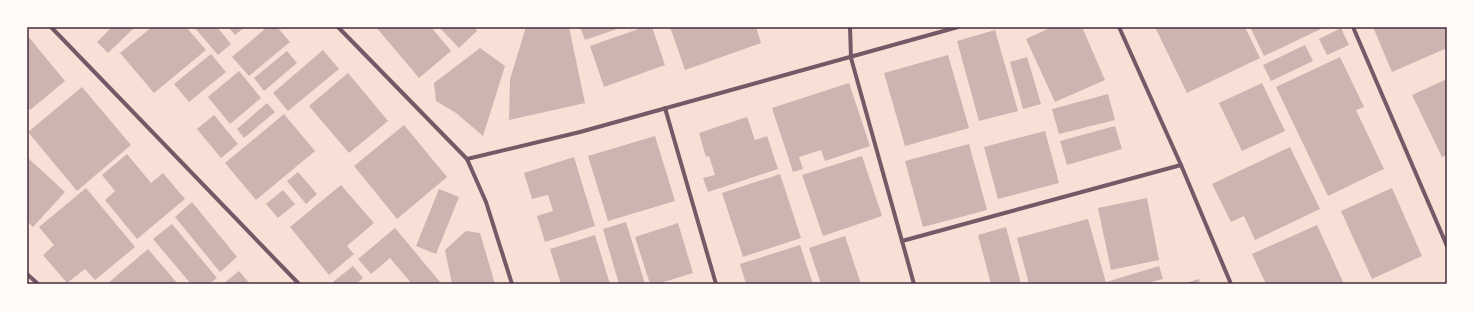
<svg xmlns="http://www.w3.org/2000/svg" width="1474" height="311" font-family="'Alegreya Sans',sans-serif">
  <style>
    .building { fill: #ccb4b1 }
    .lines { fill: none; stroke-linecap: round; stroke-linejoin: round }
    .minor { stroke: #755966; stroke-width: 4 }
    .neatline { fill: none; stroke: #4a2c40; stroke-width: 1.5 }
  </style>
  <rect width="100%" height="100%" fill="#f7e1d7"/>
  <!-- building -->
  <g class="building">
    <path d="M112,27H135L108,53L97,42Z"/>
    <path d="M152,27H186L206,50L154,93L120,53Z"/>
    <path d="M194,27H217L231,44L218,55Z"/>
    <path d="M228,27H245L235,35Z"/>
    <path d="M267,27H277L290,42L249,76L232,57Z"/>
    <path d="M376,27H431L451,51L419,78Z"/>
    <path d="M439,27H474L477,31L459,48Z"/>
    <path d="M526,27H569L585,103L509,120L510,79Z"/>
    <path d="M580,27H623L585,40Z"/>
    <path d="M644,27H652L665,65L604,87L590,46Z"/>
    <path d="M670,27H756L761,43L685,70Z"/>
    <path d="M1052,27H1082L1105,80L1055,102L1026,39Z"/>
    <path d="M1155,27H1245L1260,58L1187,93Z"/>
    <path d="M1250,27H1325L1264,56Z"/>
    <path d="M1373,27H1447V48L1392,72Z"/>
    <path d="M1341,28L1349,45L1327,55L1319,39Z"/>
    <path d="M995,30L1018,111L979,121L957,41Z"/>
    <path d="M27,35L65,81L30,110L27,106Z"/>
    <path d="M1305,45L1313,61L1271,81L1263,65Z"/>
    <path d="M480,48L505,66L483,136L456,113L436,101L434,83Z"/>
    <path d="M323,50L339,69L288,111L273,93Z"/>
    <path d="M287,51L297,63L264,91L254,78Z"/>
    <path d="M211,54L226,72L189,102L174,84Z"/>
    <path d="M948,55L969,128L905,146L884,73Z"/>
    <path d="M1027,57L1041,104L1023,109L1010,62Z"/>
    <path d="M1340,57L1364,107L1356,110L1384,169L1328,196L1276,87Z"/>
    <path d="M239,71L261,98L230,124L208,97Z"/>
    <path d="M348,73L388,121L349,153L309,106Z"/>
    <path d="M1447,79V155L1442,157L1412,95Z"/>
    <path d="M849,83L870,146L825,161L821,150L799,157L803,169L793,172L772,108Z"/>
    <path d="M1262,83L1285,131L1242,151L1219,103Z"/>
    <path d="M82,87L131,145L77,191L28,132Z"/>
    <path d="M1108,94L1115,120L1059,134L1052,109Z"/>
    <path d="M267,103L275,112L244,138L237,129Z"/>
    <path d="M284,114L315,151L256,200L225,163Z"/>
    <path d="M214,115L238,144L221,158L197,129Z"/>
    <path d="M747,117L755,140L767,136L778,169L708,192L703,178L715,175L709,156L706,157L699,133Z"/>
    <path d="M404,125L447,177L397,219L354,166Z"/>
    <path d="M1115,126L1122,149L1067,165L1060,141Z"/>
    <path d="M1045,131L1059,183L998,199L984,147Z"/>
    <path d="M655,136L675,201L608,221L588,156Z"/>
    <path d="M969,144L987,210L923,227L905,161Z"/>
    <path d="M1290,147L1320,209L1255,240L1244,216L1231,222L1212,184Z"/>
    <path d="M127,154L151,183L163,173L185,199L137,239L105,200L115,191L102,175Z"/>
    <path d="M862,156L882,216L823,236L802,175Z"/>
    <path d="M27,157L65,192L33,227L27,221Z"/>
    <path d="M574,157L595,226L545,242L537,216L553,211L548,195L532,199L524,173Z"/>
    <path d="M298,172L317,194L306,204L287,181Z"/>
    <path d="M780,174L801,238L743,257L722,193Z"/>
    <path d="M341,185L374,223L347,246L354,254L329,275L290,227Z"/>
    <path d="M86,188L135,247L95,280L85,269L67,283L43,255L54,245L39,227Z"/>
    <path d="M1392,188L1422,256L1372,279L1341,211Z"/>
    <path d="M439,189L459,197L436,254L416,246Z"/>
    <path d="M283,190L295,204L278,218L266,204Z"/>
    <path d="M1147,198L1159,260L1111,270L1098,208Z"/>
    <path d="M192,202L237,257L220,272L175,217Z"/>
    <path d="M1088,219L1106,283L1029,284L1017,238Z"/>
    <path d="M626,222L645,284H619L603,229Z"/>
    <path d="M678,223L693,273L657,284H650L635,237Z"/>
    <path d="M172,224L217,278L209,284H191L153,239Z"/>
    <path d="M1317,225L1344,284H1266L1252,254Z"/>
    <path d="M1006,227L1021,284H991L978,235Z"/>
    <path d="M395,228L440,282L437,284H412L390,258L371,274L358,259Z"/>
    <path d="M466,231L480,233L495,284H452L445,250Z"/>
    <path d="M595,235L610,284H561L550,249Z"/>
    <path d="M845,236L861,284H821L809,248Z"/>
    <path d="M800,245L813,284H746L740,264Z"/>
    <path d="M148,249L178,284H107Z"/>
    <path d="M353,266L363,278L356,284H334L333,282Z"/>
    <path d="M1159,266L1163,279L1144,284H1106V282Z"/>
    <path d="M239,271L250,284H223Z"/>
    <path d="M1199,279L1200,284H1182Z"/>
  </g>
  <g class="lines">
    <!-- minor -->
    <g class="minor">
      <path d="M51,27L299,284"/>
      <path d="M338,27L467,159L486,202L512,284"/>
      <path d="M850,27L851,58L914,284"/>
      <path d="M1119,27L1181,165L1231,284"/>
      <path d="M1353,27L1447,246"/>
      <path d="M665,108L716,284"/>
      <path d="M467,159L580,132L958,27"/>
      <path d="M902,241L1181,165"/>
      <path d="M27,274L38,284"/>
    </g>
  </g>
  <!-- border -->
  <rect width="1474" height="311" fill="none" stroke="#fffaf5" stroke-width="56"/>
  <rect x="28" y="28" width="1418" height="255" class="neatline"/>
</svg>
